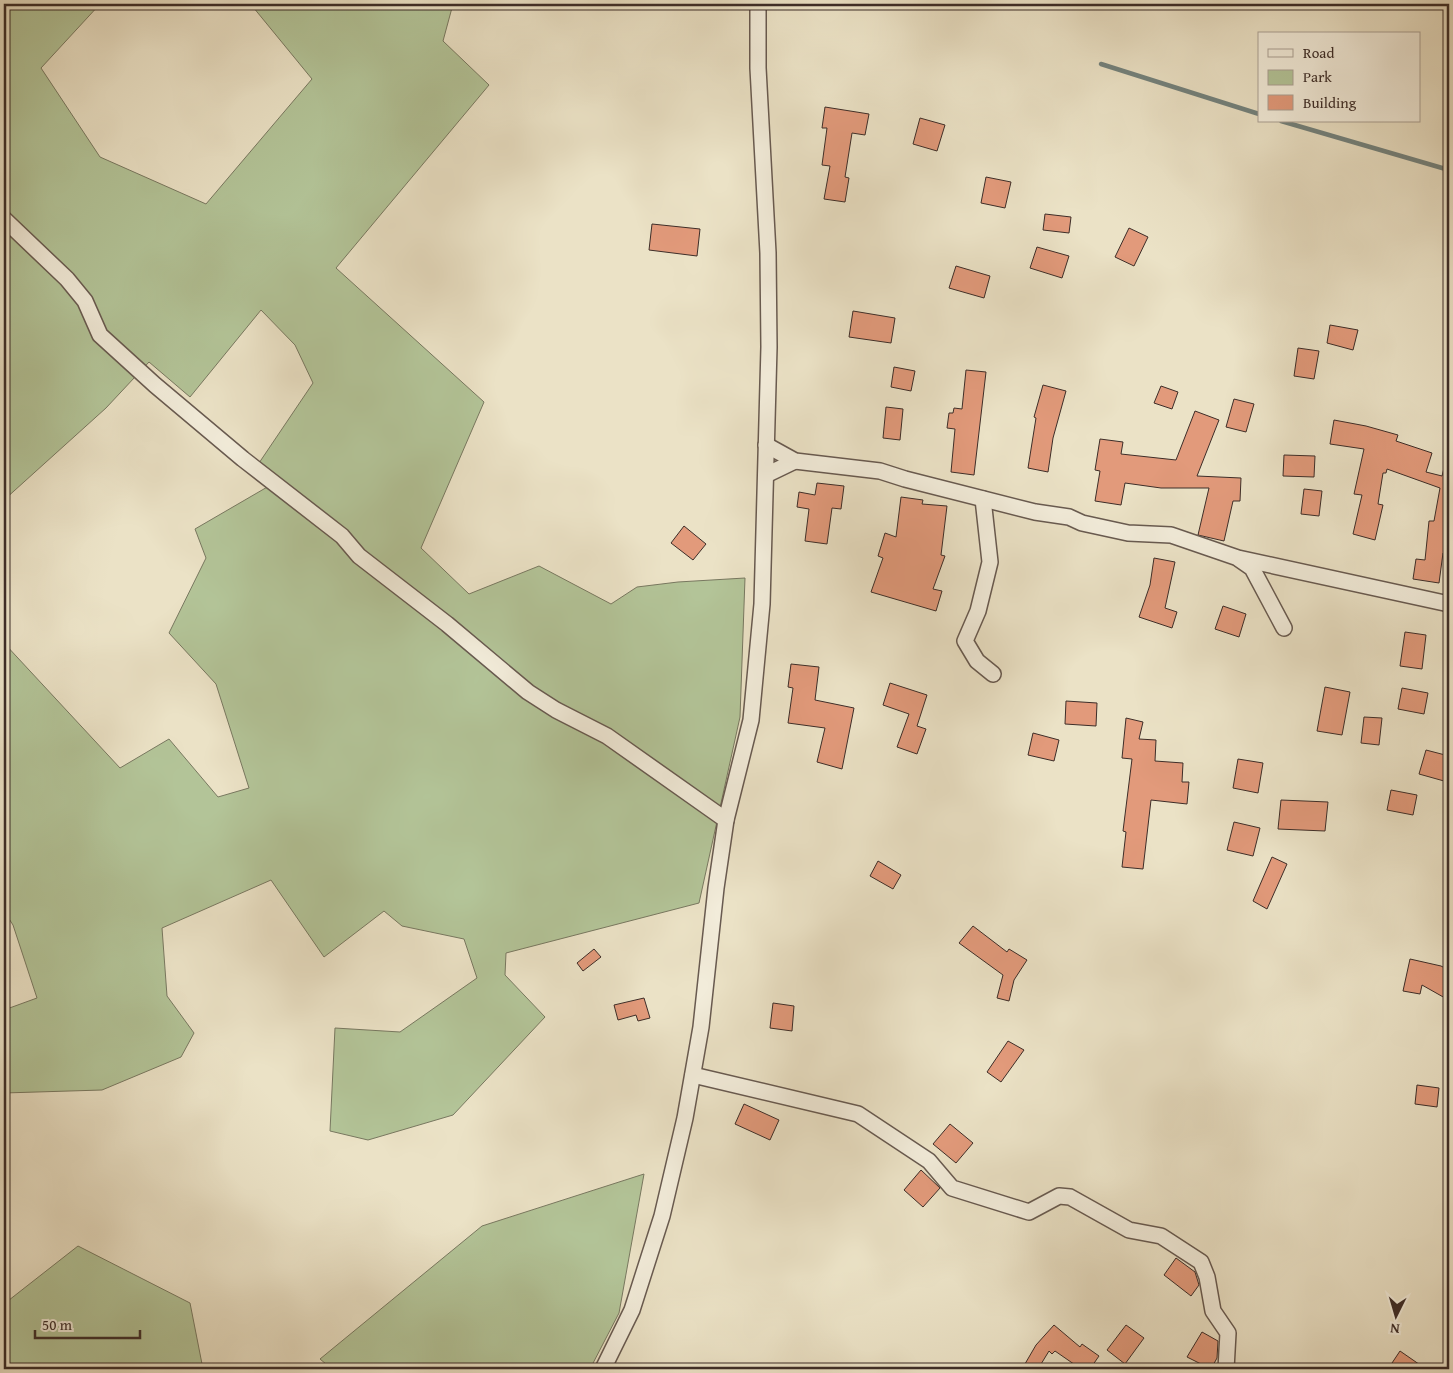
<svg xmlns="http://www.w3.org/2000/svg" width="1453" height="1373" font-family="'Gentium Book Plus',serif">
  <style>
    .green { fill: #b3c498; stroke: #787860 }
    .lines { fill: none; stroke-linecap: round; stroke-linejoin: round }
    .stream { stroke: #74837e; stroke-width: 4.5 }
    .building { fill: #e29a7b; stroke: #3d2d28 }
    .street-casing { stroke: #685a50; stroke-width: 18 }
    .street { stroke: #f2ecda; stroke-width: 15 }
  </style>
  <rect width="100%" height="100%" fill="#ebe2c6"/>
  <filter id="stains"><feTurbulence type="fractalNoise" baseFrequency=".004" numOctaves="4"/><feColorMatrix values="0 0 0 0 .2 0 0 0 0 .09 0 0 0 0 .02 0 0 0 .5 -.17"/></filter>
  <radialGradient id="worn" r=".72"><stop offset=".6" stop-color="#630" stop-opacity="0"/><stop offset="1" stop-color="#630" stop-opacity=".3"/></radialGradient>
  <!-- green -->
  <g class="green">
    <path d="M4,4H100L41,68L100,157L206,204L312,79L253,7L254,4H453L443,41L489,85L336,268L484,402L421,548L469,594L539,566L611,604L637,587L678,582L745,578L740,717L699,903L506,953L505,975L545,1017L453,1115L368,1140L330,1131L335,1028L400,1032L477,978L464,939L402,926L384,911L324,957L271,880L162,928L167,996L194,1033L181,1057L102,1090L4,1093V1010L37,998L13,925L4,911V643L120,768L169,739L218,797L249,788L216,684L169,633L206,558L195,529L269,486L259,463L313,383L295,345L261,310L190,397L149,362L106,408L4,500Z"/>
    <path d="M644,1174L619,1313L590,1369H332L320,1359L482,1226Z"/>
    <path d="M78,1246L190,1303L203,1369H4V1304Z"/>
  </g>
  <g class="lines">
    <!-- stream -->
    <g class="stream">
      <path d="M1101,64L1259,114"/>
      <path d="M1281,121L1449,170"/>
    </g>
  </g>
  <!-- building -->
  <g class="building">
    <path d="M825,107L869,114L865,135L852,133L845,177L849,178L845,202L824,199L830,166L822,165L827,128H822Z"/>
    <path d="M920,118L945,125L937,151L913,144Z"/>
    <path d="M986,177L1011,182L1005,208L981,203Z"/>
    <path d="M1045,214L1071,217L1069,233L1043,230Z"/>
    <path d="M652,224L700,229L697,256L649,250Z"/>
    <path d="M1129,228L1148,237L1134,266L1115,257Z"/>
    <path d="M1037,247L1069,256L1062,278L1030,268Z"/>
    <path d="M956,266L990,276L984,298L949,288Z"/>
    <path d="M853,311L895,318L891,343L849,337Z"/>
    <path d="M1330,325L1358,330L1353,350L1327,343Z"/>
    <path d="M1298,348L1319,351L1314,379L1294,376Z"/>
    <path d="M894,367L915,371L911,391L891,387Z"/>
    <path d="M966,370L986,372L974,475L951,472L955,429L947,428L949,413H953L954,408L962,409Z"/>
    <path d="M1043,385L1066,391L1053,438L1048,472L1028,468L1036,418L1034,417Z"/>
    <path d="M1161,386L1178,392L1172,409L1154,403Z"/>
    <path d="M1234,399L1254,404L1246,432L1226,427Z"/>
    <path d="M886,407L903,409L900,440L883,438Z"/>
    <path d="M1195,411L1219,420L1197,476L1241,478L1240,501H1233L1224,541L1198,535L1209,488H1161L1125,483L1121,505L1095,501L1100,471L1095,470L1100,439L1123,442L1121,454L1176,460Z"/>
    <path d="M1334,420L1366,426L1398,435L1396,441L1432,453L1426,472L1442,476L1444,468H1449V517L1446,553H1443L1439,583L1413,579L1416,559L1425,560L1429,521H1434L1440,488L1387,469L1386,473H1383L1378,504L1383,505L1375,540L1353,534L1362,495L1354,494L1364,449L1330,444Z"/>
    <path d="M1284,455L1315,456L1314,477L1283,476Z"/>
    <path d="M817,483L844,486L841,509L832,508L827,544L805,541L809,509L797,507L799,492L815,495Z"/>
    <path d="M1304,489L1322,491L1319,516L1301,514Z"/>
    <path d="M901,497L923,500L922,504L947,506L941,555L945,556L933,589L942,591L936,611L871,592L883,558L878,556L885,533L896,537Z"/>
    <path d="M684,526L706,544L693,560L671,543Z"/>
    <path d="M1154,558L1175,562L1165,608L1177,612L1172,628L1139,617L1150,585Z"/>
    <path d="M1223,606L1246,614L1239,637L1215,629Z"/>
    <path d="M1405,632L1426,635L1422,669L1400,666Z"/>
    <path d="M791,664L819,667L815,700L854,708L842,769L817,762L825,728L788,723L793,688L788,687Z"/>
    <path d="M890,683L927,695L917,726L926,729L917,754L897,747L909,714L883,705Z"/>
    <path d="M1325,687L1350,692L1342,735L1317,731Z"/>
    <path d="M1402,688L1428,693L1424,714L1398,709Z"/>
    <path d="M1066,701L1097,703L1096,726L1065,724Z"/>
    <path d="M1364,717L1382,718L1379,745L1361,743Z"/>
    <path d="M1126,718L1143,722L1139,739L1156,740L1155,761L1183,763L1182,782H1189L1187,804L1151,800L1143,869L1122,867L1126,832L1123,831L1132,759L1122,758Z"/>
    <path d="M1033,733L1059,740L1054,761L1028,755Z"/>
    <path d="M1426,750L1449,756L1444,781L1419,774Z"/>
    <path d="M1238,759L1263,763L1258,793L1233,788Z"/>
    <path d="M1391,790L1417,795L1413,815L1387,810Z"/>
    <path d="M1281,800L1328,802L1325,831L1278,829Z"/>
    <path d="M1234,822L1260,828L1253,856L1227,850Z"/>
    <path d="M1272,857L1287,864L1267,909L1253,901Z"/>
    <path d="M878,861L901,875L893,889L870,876Z"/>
    <path d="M973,926L1007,952L1009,949L1027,960L1014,980L1009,1001L997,998L1003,975L959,943Z"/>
    <path d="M594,949L601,957L583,971L577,963Z"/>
    <path d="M1410,959L1441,966L1449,970V991L1445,998L1422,985L1420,994L1403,991Z"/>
    <path d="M644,998L650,1018L638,1021L636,1015L618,1020L614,1005Z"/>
    <path d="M773,1003L794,1006L792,1031L770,1028Z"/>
    <path d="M1008,1041L1024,1050L1001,1082L987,1072Z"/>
    <path d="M1417,1085L1439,1088L1437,1107L1415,1104Z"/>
    <path d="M744,1104L779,1120L770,1140L735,1124Z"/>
    <path d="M950,1124L973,1143L956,1163L933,1144Z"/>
    <path d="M921,1170L940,1188L923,1207L904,1190Z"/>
    <path d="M1176,1258L1195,1272L1199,1285L1191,1296L1164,1275Z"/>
    <path d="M1054,1325L1080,1347L1082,1344L1099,1356L1090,1369H1081L1055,1351L1052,1354L1049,1351L1038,1369H1022L1036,1345Z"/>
    <path d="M1126,1325L1144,1338L1125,1364L1107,1350Z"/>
    <path d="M1202,1332L1218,1341L1217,1358L1211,1369L1187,1357Z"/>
    <path d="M1400,1351L1426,1369H1388Z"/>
  </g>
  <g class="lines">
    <defs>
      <g id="street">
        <path d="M4,219L67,279L85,301L100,335L155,385L243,459L342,536L359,556L447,624L528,692L556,710L607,736L726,820"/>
        <path d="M766,445L795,461L880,471L905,479L1035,512L1069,517L1082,523L1128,533L1171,535L1238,558L1449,604"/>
        <path d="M766,475L795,461"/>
        <path d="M983,499L990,562L978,611L965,641L977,661L993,674"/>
        <path d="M1239,559L1252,568L1284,628"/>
        <path d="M693,1075L858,1114L929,1161L952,1188L1029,1212L1059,1196L1070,1197L1129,1230L1161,1236L1201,1262L1207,1277L1213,1311L1228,1333L1226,1369"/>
        <path d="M603,1369L632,1310L662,1216L685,1118L701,1027L716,888L726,820L751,720L762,604L769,347L768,253L758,68V4"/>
      </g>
    </defs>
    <!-- street casing -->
    <use href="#street" class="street-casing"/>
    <!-- street -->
    <use href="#street" class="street"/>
  </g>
  <!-- margin -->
  <rect width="1453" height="1373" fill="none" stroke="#ebe2c6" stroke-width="20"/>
  <rect x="5" y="5" width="1443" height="1363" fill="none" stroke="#3d2d28" stroke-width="2.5"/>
  <rect x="10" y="10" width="1433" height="1353" fill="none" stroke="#3d2d28"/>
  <!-- legend -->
  <rect x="1258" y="32" width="162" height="90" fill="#f2ecda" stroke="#aaa093"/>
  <rect x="1268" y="49" width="25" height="8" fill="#f2ecda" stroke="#aaa093"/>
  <text x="1303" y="58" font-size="15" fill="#3d2d28">Road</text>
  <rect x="1268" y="70" width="25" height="15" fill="#b3c498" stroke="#aaa093"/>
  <text x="1303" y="82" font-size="15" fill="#3d2d28">Park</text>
  <rect x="1268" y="95" width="25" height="15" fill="#e29a7b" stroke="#aaa093"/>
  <text x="1303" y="108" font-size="15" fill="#3d2d28">Building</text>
  <!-- north arrow -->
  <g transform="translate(1396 1316) rotate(185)" stroke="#f2ecda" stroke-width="4" paint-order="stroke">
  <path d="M0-4L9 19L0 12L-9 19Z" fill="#3d2d28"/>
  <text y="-8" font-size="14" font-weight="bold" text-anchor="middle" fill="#3d2d28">N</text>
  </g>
  <!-- scale -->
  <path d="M35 1330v8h105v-8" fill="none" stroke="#3d2d28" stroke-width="2.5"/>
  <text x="42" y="1330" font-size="15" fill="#3d2d28" stroke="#f2ecda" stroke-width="4" paint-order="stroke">50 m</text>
  <rect width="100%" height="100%" filter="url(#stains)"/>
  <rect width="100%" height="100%" fill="url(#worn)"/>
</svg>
